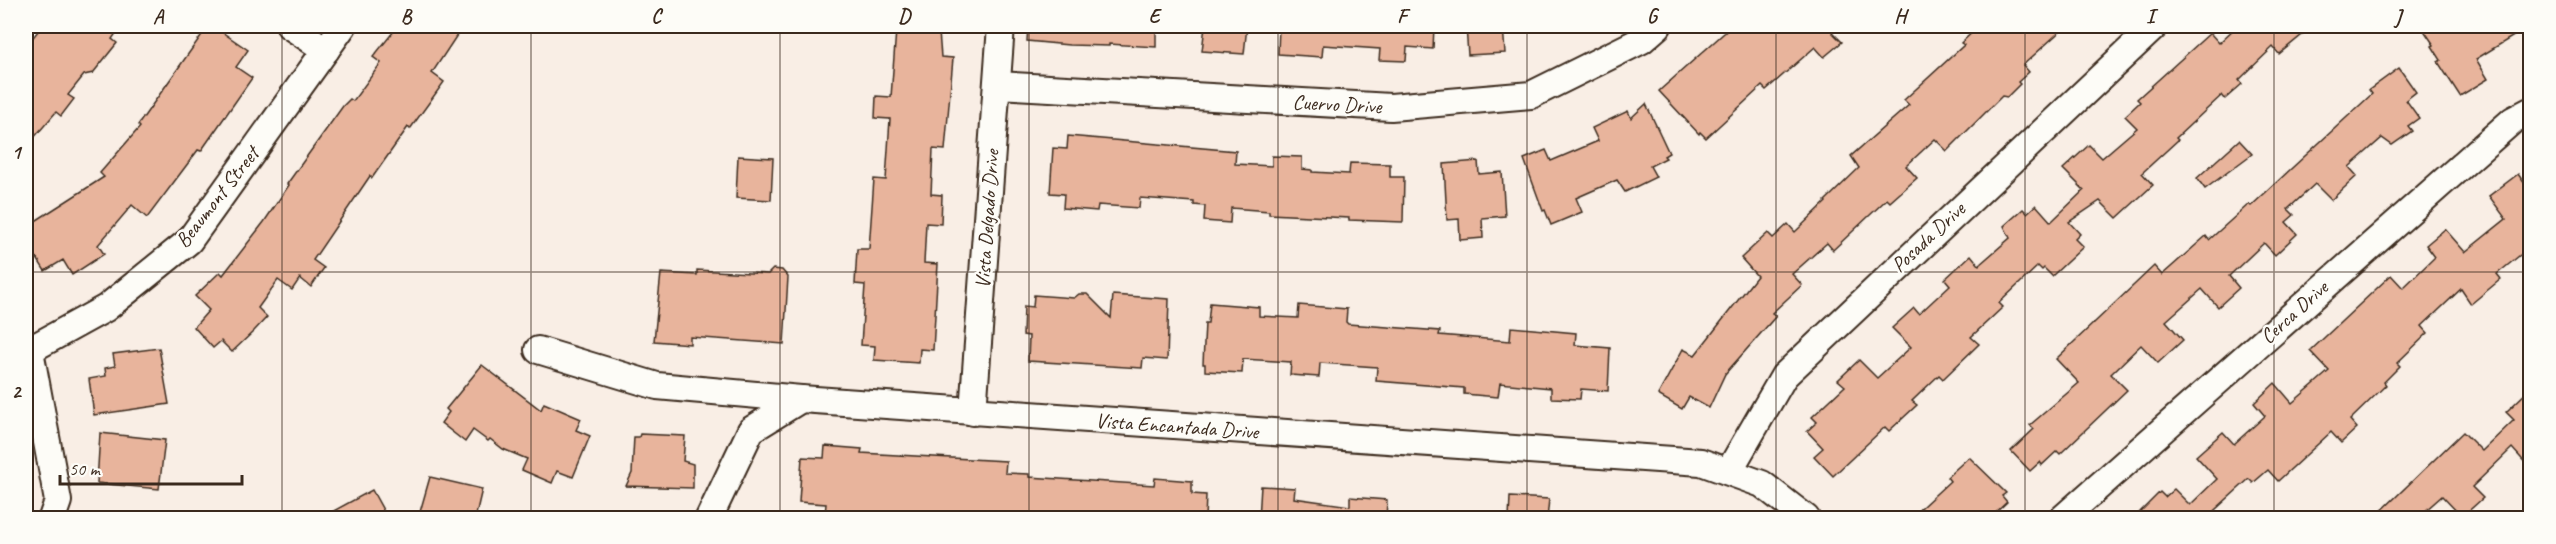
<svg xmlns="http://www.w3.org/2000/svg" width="2556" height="544" font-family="Caveat,sans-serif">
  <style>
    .building { fill: #e8b49c; stroke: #3b2a1e; stroke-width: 1.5 }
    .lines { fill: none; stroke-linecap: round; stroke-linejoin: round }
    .street-casing { stroke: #3b2a1e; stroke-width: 30 }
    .street { stroke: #fdfcf7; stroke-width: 26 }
    .grid { fill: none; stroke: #3b2a1e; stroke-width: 1.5; stroke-opacity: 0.55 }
    .labels { text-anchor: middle; stroke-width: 5; stroke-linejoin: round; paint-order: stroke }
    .street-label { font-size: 21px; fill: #3b2a1e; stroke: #fdfcf7 }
    .neatline { fill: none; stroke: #3b2a1e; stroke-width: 2 }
    .grid-label { font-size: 20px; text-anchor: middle; font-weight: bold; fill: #3b2a1e }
  </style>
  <rect width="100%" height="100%" fill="#f9eee5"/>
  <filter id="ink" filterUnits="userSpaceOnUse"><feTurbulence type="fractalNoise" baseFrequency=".0167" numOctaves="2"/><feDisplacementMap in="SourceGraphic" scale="12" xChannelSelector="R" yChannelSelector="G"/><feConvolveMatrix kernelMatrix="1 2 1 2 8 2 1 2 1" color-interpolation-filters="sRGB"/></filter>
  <g filter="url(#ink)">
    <!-- building -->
    <g class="building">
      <path d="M42,26H121L112,39L117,43L93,73L84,75L68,95L74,99L61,116L56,112L26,147V46Z"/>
      <path d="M208,26H213L248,50L236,67L252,78L201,151L198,150L147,218L132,205L98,245L104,254L72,275L63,260L45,271L26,241V227L104,177L100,173L140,127L138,125Z"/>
      <path d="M398,26H463L432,73L444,82L410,129L408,127L372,178L370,176L313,260L324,268L311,287L300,278L292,290L278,280L258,308L267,317L254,331L232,352L221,341L213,348L194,327L209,310L195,296L220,272L223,275L264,222L289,185L287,184L343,106L350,99L353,101L381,63L373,57Z"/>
      <path d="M1028,26H1156V47L1109,44V46L1069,45L1027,41Z"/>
      <path d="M1205,26H1247L1244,54L1202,51Z"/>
      <path d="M1279,26H1434L1433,49L1407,47L1406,61L1379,60L1380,49L1323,45L1322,57L1278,54Z"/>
      <path d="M1466,26H1503L1505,53L1468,55Z"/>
      <path d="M1732,26H1839L1832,32L1842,42L1824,57L1815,47L1766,90L1762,86L1706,138L1700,132L1699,134L1659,91Z"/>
      <path d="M1979,26H2066L2023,65L2029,72L2018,82L2020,84L2007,97L2002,96L1947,151L1935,139L1906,166L1917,178L1890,202L1887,199L1833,250L1827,243L1792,274L1802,285L1772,313L1776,316L1725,374L1709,408L1689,397L1682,409L1658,395L1683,349L1695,355L1757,276L1741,258L1768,233L1773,238L1788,224L1795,232L1826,202L1825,201L1859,168L1851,156L1909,105L1904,100L1964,45L1961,43Z"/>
      <path d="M2237,26H2313L2279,54L2273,47L2239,80L2242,84L2225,99L2222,95L2176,138L2178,140L2142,173L2153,185L2117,218L2100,201L2069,222L2080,234L2075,239L2083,247L2052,276L2044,268L2042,270L2038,266L1999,303L2003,307L1971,337L1979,344L1943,379L1939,375L1912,401L1917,405L1889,431L1885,427L1833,476L1814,456L1823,448L1807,431L1817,422L1812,417L1845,386L1838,380L1859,360L1877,378L1911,347L1892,328L1914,308L1919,314L1950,285L1945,279L1971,255L1979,265L2010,238L2004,226L2023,209L2027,213L2036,205L2051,222L2084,190L2063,169L2089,145L2102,158L2137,128L2125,116L2140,102L2137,99L2210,33L2219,43Z"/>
      <path d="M2421,26H2530L2476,59L2488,79L2460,96L2438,62L2441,60L2432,46L2434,45Z"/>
      <path d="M896,30L939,32L941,57L953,58L945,150L933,149L931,194L942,195L941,224L926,223L924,263L938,264L933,350L920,349L919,363L874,360L875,346L861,345L865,285L855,284L857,249H869L874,179L886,180L890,119L875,118L876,96L891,97Z"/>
      <path d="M2399,68L2416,92L2406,100L2419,118L2408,126L2412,131L2392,145L2382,138L2349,167L2357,176L2331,200L2315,184L2288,209L2294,215L2286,222L2297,234L2275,255L2264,243L2229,276L2239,288L2218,307L2202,289L2166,321L2183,340L2158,363L2141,345L2111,374L2127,390L2060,454L2057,451L2042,465L2040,462L2030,471L2011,451L2034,429L2030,425L2079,383L2056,359L2154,266L2162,275L2206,236L2209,240L2249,204L2251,206L2372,94L2369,90Z"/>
      <path d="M1646,104L1669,153L1664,156L1666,158L1650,166L1656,177L1625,192L1617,180L1576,198L1582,212L1551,225L1545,210L1543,211L1524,159L1546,150L1551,161L1598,141L1592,128L1628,111L1631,118Z"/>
      <path d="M1068,136L1236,151L1235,164L1272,166V156L1302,157V169L1312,170V172L1349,174L1350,163L1390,164V177H1404L1403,222L1349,220V218L1269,214V211L1231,208L1230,223L1204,221L1205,206L1194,205V202L1140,198L1139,208L1098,205L1097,211L1063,208L1064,194L1050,193L1053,148L1067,149Z"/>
      <path d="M2239,140L2252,154L2205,189L2197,178Z"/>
      <path d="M738,156L773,158L771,200L736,198Z"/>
      <path d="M1478,161L1479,174L1502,172L1505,216L1482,218L1483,238L1460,240L1459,219L1447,220L1444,164Z"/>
      <path d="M2518,174L2530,191V247L2497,274L2501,279L2471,304L2461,289L2422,326L2428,333L2397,363L2400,366L2384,382L2386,385L2350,420L2357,428L2341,443L2331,432L2278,481L2268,470L2253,483L2249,479L2205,519H2133L2160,492L2165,497L2174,489L2190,505L2217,479L2196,456L2223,432L2234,444L2265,416L2254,403L2275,383L2292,403L2329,371L2310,351L2391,275L2403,288L2435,257L2426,245L2445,229L2465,252L2506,219L2489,196Z"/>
      <path d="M773,269L782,270L788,277L784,344L690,337V344L654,341L661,273L697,275V270L768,274Z"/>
      <path d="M1079,294H1087L1111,318L1113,295L1169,299L1167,360L1143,358L1142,368L1028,361L1029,336L1023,335L1024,306L1033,307L1034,295L1074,298Z"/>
      <path d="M1210,303L1259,307V316L1298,318L1299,305L1347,309L1346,322L1348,324L1440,331L1439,335L1510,341L1511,327L1576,333L1575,345L1610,348L1608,391L1581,389L1580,399L1551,398V388L1500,383L1498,397L1464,394V388L1376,381L1377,367L1320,363L1319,377L1290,375L1291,362L1243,359L1242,373L1205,371V364H1203L1205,323H1208Z"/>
      <path d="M159,348L169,404L94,415L89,379L106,376L105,368L115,366L113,354Z"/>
      <path d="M482,365L541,410L544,403L581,419L576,430L590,436L573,477L557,471L552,483L522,470L527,459L503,449L490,439L488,441L473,430L465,442L441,423L449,412L446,409Z"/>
      <path d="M2530,389V468L2512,448L2472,487L2483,498L2462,517L2442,496L2416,519H2373L2463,432L2482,451L2514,420L2506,412Z"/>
      <path d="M100,433L165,440L159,489L97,483Z"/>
      <path d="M640,434L685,436L683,461L693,464V488L626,486L632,473L634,437H639Z"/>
      <path d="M825,446L862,449L861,453L1006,461L1005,473L1029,474V477L1154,485L1155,478L1192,481V494L1206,495L1205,519H1028L904,510L898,519L825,514L826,504L799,502L802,457L824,458Z"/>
      <path d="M1969,457L2006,493L2002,496L2007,502L1989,519H1909L1950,481L1947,477Z"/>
      <path d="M430,477L482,489L475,519H418Z"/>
      <path d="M1261,486L1295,488L1294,498L1350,506V497L1387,500L1386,519H1259Z"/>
      <path d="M372,490L388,519H319Z"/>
      <path d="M1510,497L1549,499L1547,519H1509Z"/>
    </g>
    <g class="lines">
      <defs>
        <g id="street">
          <path d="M290,26L326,50"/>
          <path d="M997,85L1391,107L1531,95L1642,40L1658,26"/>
          <path d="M538,350L657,386L801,399L1701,462L1762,484L1806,518"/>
          <path d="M30,351L58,501L52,518"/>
          <path d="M26,352L106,308L189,241L343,26"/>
          <path d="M973,412L1001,26"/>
          <path d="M1729,471L1784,376L2155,26"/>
          <path d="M709,518L751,430L801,399"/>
          <path d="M2063,518L2513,120L2530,111"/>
        </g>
      </defs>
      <!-- street casing -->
      <use href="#street" class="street-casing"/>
      <!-- street -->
      <use href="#street" class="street"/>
    </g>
  </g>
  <!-- grid -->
  <path class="grid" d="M282,26V518M531,26V518M780,26V518M1029,26V518M1278,26V518M1527,26V518M1776,26V518M2025,26V518M2274,26V518M26,272H2530"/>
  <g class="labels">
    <!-- street labels -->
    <g class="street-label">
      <text transform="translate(1337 104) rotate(3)" y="7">Cuervo Drive</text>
      <text transform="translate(217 197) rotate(-52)" y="7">Beaumont Street</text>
      <text transform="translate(987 219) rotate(-86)" y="7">Vista Delgado Drive</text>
      <text transform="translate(1928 237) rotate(-43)" y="7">Posada Drive</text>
      <text transform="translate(2294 312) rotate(-42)" y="7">Cerca Drive</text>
      <text transform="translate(1177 426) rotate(4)" y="7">Vista Encantada Drive</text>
    </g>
  </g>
  <!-- margin -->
  <rect width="2556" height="544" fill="none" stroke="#fdfcf7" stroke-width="66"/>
  <!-- scale -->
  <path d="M60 475v9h182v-9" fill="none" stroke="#3b2a1e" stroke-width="3"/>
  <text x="69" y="475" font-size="18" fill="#3b2a1e" stroke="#fdfcf7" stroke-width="4.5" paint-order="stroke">50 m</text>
  <rect x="33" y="33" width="2490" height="478" class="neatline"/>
  <g class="grid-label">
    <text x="158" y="23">A</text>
    <text x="406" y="23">B</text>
    <text x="656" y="23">C</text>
    <text x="904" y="23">D</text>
    <text x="1154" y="23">E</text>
    <text x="1402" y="23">F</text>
    <text x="1652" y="23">G</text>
    <text x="1900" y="23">H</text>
    <text x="2150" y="23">I</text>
    <text x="2398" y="23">J</text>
    <text x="16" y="159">1</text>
    <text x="16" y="398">2</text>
  </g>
</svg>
